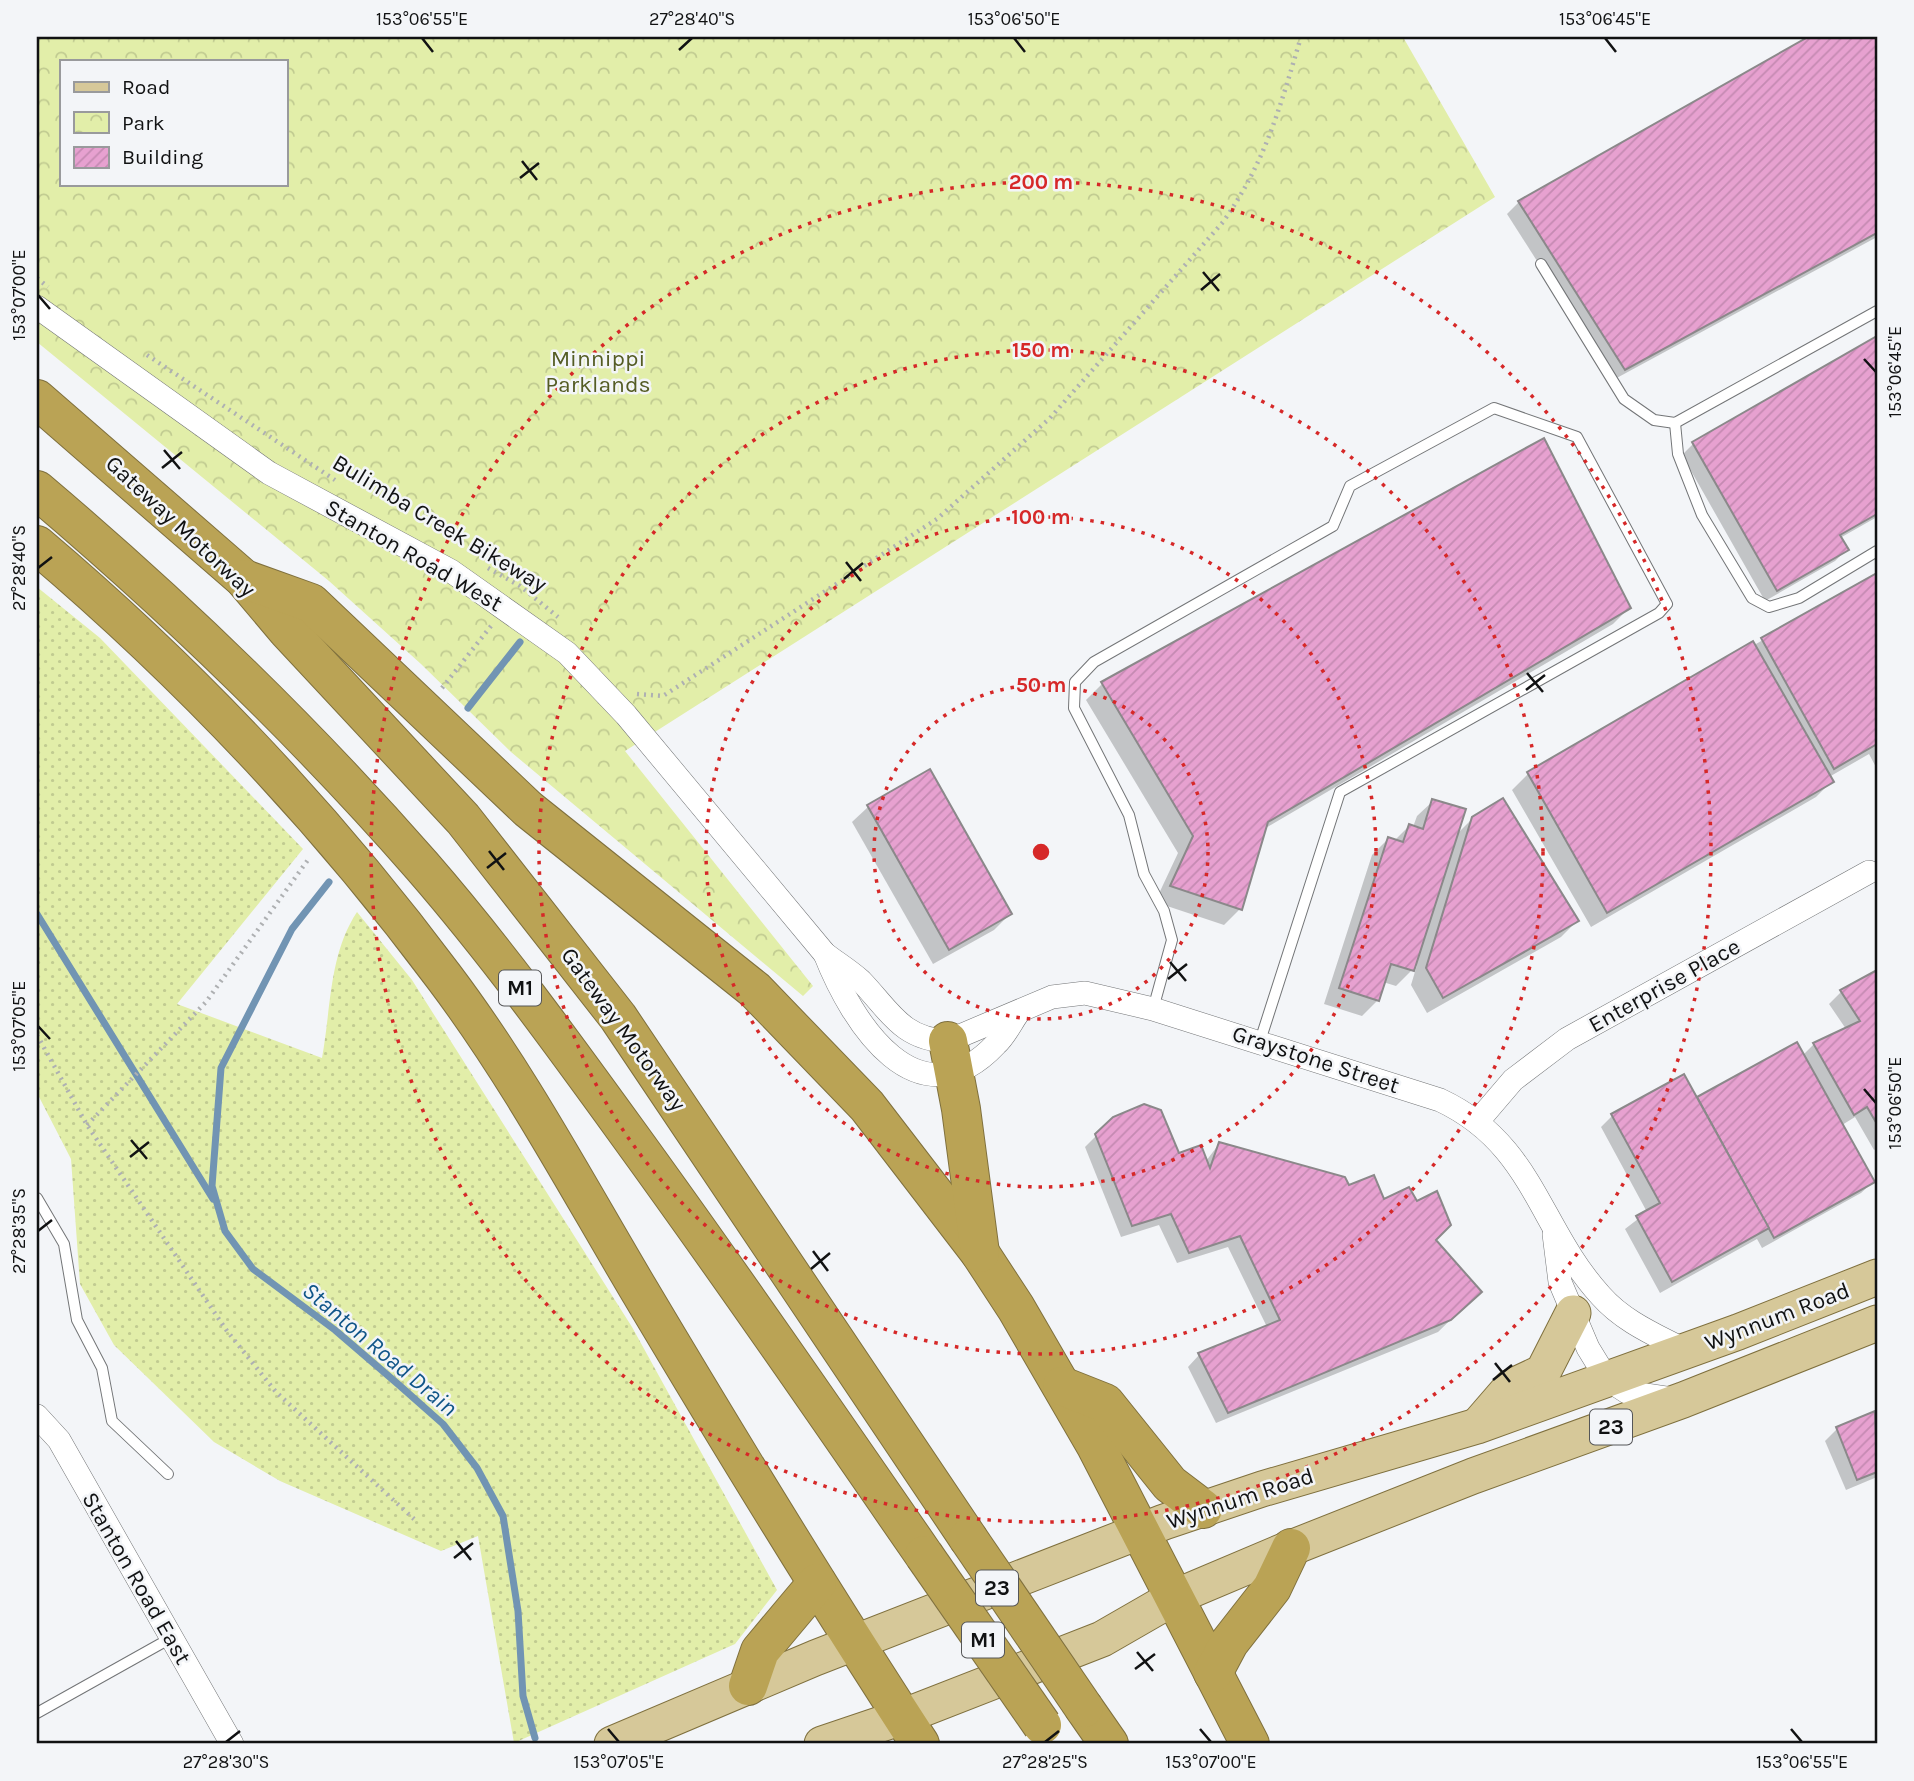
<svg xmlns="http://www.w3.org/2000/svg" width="1914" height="1781" font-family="Karla,sans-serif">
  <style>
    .grass { fill: url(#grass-dots) }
    .park { fill: url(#park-crowns); fill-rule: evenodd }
    .shadow { fill: #0003 }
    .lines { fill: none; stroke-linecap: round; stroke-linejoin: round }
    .stream { stroke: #7194b3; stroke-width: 7 }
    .building { fill: url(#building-hatch); stroke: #8b888a; stroke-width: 2 }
    .service-casing { stroke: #737577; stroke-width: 12 }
    .minor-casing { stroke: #737577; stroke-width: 24 }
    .primary-casing { stroke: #7f703e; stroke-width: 37 }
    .motorway-casing { stroke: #7f703e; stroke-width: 40 }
    .path { stroke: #aeb0b2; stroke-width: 4.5; stroke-dasharray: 2 5; stroke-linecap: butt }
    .service { stroke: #fff; stroke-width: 10 }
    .minor { stroke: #fff; stroke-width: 23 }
    .primary { stroke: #d6c899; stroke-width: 35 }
    .motorway { stroke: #baa355; stroke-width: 38 }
    .motorway-bridge-casing { stroke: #7f703e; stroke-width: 40; stroke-linecap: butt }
    .motorway-bridge { stroke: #baa355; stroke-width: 38 }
    .ticks { fill: none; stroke: #111213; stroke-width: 2.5 }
    .ring { fill: none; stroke: #d62828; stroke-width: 3.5; stroke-dasharray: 3.5 7 }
    .labels { text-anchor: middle; stroke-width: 5; stroke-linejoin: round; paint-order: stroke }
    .shield { fill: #f3f5f8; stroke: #555658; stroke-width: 2 }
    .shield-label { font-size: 21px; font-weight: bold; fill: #111213 }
    .park-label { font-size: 23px; fill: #545c24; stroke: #f3f5f8 }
    .street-label { font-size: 23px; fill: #111213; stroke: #f3f5f8 }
    .water-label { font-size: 24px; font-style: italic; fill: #105588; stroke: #f3f5f8 }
    .centre { fill: #d62828; stroke: #f3f5f8; stroke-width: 3.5 }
    .ring-label { font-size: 21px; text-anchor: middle; font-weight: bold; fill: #d62828; stroke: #f3f5f8; stroke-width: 5; stroke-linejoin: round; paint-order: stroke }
    .neatline { fill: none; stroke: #111213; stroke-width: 2.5 }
    .ticks-label { font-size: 18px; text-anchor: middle; fill: #111213 }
  </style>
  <defs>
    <pattern id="grass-dots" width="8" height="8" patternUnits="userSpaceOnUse" patternTransform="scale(1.75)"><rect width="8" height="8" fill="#e2eea9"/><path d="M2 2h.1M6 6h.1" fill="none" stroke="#c1cb91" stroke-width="1.8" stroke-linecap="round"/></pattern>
    <pattern id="park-crowns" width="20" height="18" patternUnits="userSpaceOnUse" patternTransform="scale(1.75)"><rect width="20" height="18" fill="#e2eea9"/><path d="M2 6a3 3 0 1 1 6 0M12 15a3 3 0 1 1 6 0" fill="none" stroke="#c1cb91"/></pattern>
    <pattern id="building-hatch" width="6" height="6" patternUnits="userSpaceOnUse" patternTransform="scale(1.75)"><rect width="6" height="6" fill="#e7a1d0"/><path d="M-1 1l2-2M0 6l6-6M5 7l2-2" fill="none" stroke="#c58ab2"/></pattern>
  </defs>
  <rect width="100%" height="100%" fill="#f3f5f8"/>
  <!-- grass -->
  <path class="grass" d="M37,587L100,638L303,849L177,1004L322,1058C331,1009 329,954 357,912L412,980L632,1327L777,1590L735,1644L514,1743L478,1536L441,1551L280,1481L214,1442L114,1345L80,1284L71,1159L37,1093Z"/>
  <!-- park -->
  <path class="park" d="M37,37H1403L1495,197L625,751L813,986L803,996L511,752L421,664L329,581L37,342ZM61,61H285V184H61Z"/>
  <!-- shadow -->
  <g class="shadow">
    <path d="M1811,37H1877V237L1613,380L1507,214L1519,202Z"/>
    <path d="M1877,338V517L1840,538L1847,549L1835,561L1765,601L1682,455L1694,443Z"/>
    <path d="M1877,575V769L1869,754L1829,777L1832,781L1816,797L1591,927L1512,790L1528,774Z"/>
    <path d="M1629,608L1613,624L1264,829L1240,909L1224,925L1155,902L1178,853L1086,700L1102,684Z"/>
    <path d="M1433,801L1455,836L1473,818L1577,921L1561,937L1427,1013L1411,985L1417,965L1396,986L1383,982L1378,1000L1362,1016L1324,1004L1372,855L1388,839L1394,841L1409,826L1413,827L1417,816Z"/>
    <path d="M868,807L1010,914L994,930L933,964L852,822Z"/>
    <path d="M1877,972V1148L1874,1150L1855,1117L1842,1125L1873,1182L1861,1193L1762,1248L1757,1239L1660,1293L1625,1229L1647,1212L1601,1127L1612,1116L1696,1099L1797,1044L1803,1055L1814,1044L1846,1029L1829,1004L1841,992Z"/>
    <path d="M1114,1118L1178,1156L1206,1161L1219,1144L1383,1202L1434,1240L1468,1303L1438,1332L1216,1423L1188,1367L1199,1355L1267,1327L1228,1247L1177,1263L1159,1225L1121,1237L1085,1147Z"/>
    <path d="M1874,1413L1877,1422V1477L1846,1490L1825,1441L1837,1429Z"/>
  </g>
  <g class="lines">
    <!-- stream -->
    <g class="stream">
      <path d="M468,708L520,642"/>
      <path d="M329,882L292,929L221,1068L212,1186L225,1231L253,1269L335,1330L399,1385L443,1424L477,1468L503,1516L518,1611L523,1696L535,1738"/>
      <path d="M37,914L213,1199"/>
    </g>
  </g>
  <!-- building -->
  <g class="building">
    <path d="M1808,37H1877V233L1625,370L1518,201Z"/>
    <path d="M1877,336V514L1840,535L1849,550L1777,591L1692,442Z"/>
    <path d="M1544,438L1631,608L1268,822L1242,910L1170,886L1193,836L1101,682Z"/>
    <path d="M1877,573V744L1834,769L1761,638Z"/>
    <path d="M1753,641L1834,782L1607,913L1527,772Z"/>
    <path d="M930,769L1012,914L949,950L867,805Z"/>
    <path d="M1503,798L1579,921L1443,998L1426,968L1472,817Z"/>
    <path d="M1432,799L1466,809L1414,971L1391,964L1379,1001L1339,988L1388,837L1403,842L1409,824L1423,829Z"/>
    <path d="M1877,970V1124L1867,1107L1854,1115L1813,1043L1860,1021L1840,990Z"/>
    <path d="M1797,1042L1875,1182L1774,1238L1697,1097Z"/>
    <path d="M1684,1074L1769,1228L1672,1282L1636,1216L1660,1203L1611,1114Z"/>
    <path d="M1144,1104L1161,1110L1179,1153L1201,1145L1210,1168L1219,1142L1345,1177L1349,1185L1374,1175L1384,1199L1409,1187L1417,1201L1437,1191L1451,1225L1436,1240L1482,1292L1451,1320L1228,1413L1198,1353L1280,1320L1240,1236L1189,1253L1171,1214L1132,1226L1095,1134L1113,1117Z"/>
    <path d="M1875,1411L1877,1472L1857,1480L1836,1427Z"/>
  </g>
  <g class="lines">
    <defs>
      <g id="service">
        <path d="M1541,264L1624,399L1654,420L1675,423L1877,311"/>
        <path d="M1675,423L1678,454L1702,515L1752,598L1769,607L1799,598L1877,551"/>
        <path d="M1153,1009L1172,940L1164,911L1144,874L1129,815L1074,708L1075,682L1094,662L1333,526L1350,486L1494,408L1577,437L1667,604L1659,613L1340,792L1260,1041"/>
        <path d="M37,1198L64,1244L77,1320L102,1368L112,1421L168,1474"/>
        <path d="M37,1713L171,1638"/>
      </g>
      <g id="minor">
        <path d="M37,307L269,473L451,571L567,653L626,715L825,954C837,963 850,971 861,981C889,1010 902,1040 948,1041L1052,997L1085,993L1153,1009L1440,1100C1534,1144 1538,1227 1601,1296C1624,1322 1656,1335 1686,1351"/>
        <path d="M825,954C852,1023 918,1127 996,1044C1005,1036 1011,1023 1018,1013"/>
        <path d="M1478,1121L1513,1080L1567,1039L1869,872"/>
        <path d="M1554,1234L1560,1282L1588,1348L1607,1379L1627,1392L1674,1399"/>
        <path d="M37,1416L59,1440L232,1744"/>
      </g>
      <g id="primary">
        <path d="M1479,1424L1511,1387L1543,1372L1573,1313"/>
        <path d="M612,1744L815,1658L1164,1522L1262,1489L1477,1426L1738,1332L1877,1277"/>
        <path d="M822,1744L902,1717L1102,1639L1175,1597L1291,1548L1473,1476L1683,1400L1877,1323"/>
      </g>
      <g id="motorway">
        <path d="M37,399L244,579L287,630L463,819L618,1017L968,1538"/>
        <path d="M37,490C174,606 303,730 422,866C495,950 561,1041 627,1132C728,1271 826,1413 924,1555"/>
        <path d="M37,545C187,672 326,819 444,977C518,1075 576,1184 639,1290C730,1443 823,1595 920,1744"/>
        <path d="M244,579L311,603L528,809L755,990L867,1106L980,1253L1016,1308L1096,1446L1250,1744"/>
        <path d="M948,1041L961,1109L980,1253"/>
        <path d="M1062,1386L1105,1403L1170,1484L1203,1509"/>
        <path d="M1213,1673L1229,1643L1272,1588L1291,1548"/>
        <path d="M748,1686L760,1651L817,1583"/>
        <path d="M1084,1708L1109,1744"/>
      </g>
    </defs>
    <!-- service casing -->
    <use href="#service" class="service-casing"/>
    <!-- minor casing -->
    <use href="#minor" class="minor-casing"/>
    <!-- primary casing -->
    <use href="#primary" class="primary-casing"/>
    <!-- motorway casing -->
    <use href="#motorway" class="motorway-casing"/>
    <!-- path -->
    <g class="path">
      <path d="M37,278L48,287"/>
      <path d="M147,355L335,480"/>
      <path d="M488,568L520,586L558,617"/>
      <path d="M442,688L491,626"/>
      <path d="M637,694L663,696L937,519L1050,418L1223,222C1266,161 1280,107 1301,37"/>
      <path d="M37,1035L87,1125L227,1331L276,1392L414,1519"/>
      <path d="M87,1125L206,1002L310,857"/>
    </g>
    <!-- service -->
    <use href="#service" class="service"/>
    <!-- minor -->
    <use href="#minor" class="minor"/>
    <!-- primary -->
    <use href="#primary" class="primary"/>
    <!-- motorway -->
    <use href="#motorway" class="motorway"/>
    <defs>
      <g id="motorway-bridge">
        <path d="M968,1538L1084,1708"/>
        <path d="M924,1555L1042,1725"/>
      </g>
    </defs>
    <!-- motorway-bridge casing -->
    <use href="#motorway-bridge" class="motorway-bridge-casing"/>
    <!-- motorway-bridge -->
    <use href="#motorway-bridge" class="motorway-bridge"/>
  </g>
  <!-- ticks -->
  <path class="ticks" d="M422,38L433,52M1014,38L1025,52M1605,38L1616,52M679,50L692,38M522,161L537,180M520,178L539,163M1203,272L1219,291M1201,290L1220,274M38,295L50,309M1864,359L1876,372M164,450L180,469M162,468L182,452M846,562L861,581M38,568L52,557M844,579L863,563M1527,673L1543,692M1526,690L1545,675M489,851L504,870M487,868L506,853M1170,962L1186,981M1168,979L1187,964M38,1026L50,1039M1864,1089L1876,1103M131,1140L147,1159M130,1157L149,1142M38,1231L52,1220M813,1251L828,1271M811,1269L830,1253M1495,1363L1510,1382M1493,1380L1512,1365M456,1541L471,1560M454,1558L473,1543M1137,1652L1153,1671M1135,1669L1155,1654M608,1729L619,1742M1200,1729L1211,1742M1791,1729L1802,1742M226,1742L240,1731M1045,1742L1059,1731"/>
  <!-- distance rings -->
  <g class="ring">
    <circle cx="1041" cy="852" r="167"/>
    <circle cx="1041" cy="852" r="335"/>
    <circle cx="1041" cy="852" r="502"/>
    <circle cx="1041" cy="852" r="670"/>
  </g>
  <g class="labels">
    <!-- shield labels -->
    <g class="shield">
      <rect x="499" y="970.5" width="42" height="35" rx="5"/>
      <rect x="1590" y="1409.5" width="42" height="35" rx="5"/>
      <rect x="976" y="1570.5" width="42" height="35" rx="5"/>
      <rect x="962" y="1622.5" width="42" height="35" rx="5"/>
    </g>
    <g class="shield-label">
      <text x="520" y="995">M1</text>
      <text x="1611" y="1434">23</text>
      <text x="997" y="1595">23</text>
      <text x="983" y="1647">M1</text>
    </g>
    <!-- park labels -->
    <g class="park-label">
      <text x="598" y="366">Minnippi<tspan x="598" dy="26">Parklands</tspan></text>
    </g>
    <!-- street labels -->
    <g class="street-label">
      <text transform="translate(440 523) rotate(31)" y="8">Bulimba Creek Bikeway</text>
      <text transform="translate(181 526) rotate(43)" y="8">Gateway Motorway</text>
      <text transform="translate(414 555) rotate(30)" y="8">Stanton Road West</text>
      <text transform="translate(1664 985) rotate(-29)" y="8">Enterprise Place</text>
      <text transform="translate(624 1029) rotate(54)" y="8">Gateway Motorway</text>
      <text transform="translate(1316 1059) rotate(18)" y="8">Graystone Street</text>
      <text transform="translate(1777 1316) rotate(-21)" y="8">Wynnum Road</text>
      <text transform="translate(1240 1498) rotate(-18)" y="8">Wynnum Road</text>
      <text transform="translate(137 1578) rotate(60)" y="8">Stanton Road East</text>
    </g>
    <!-- water labels -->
    <g class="water-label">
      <text transform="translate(380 1349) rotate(40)" y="8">Stanton Road Drain</text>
    </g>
  </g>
  <circle cx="1041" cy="852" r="10" class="centre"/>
  <g class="ring-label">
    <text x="1041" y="189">200 m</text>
    <text x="1041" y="357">150 m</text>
    <text x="1041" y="524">100 m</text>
    <text x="1041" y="692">50 m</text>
  </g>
  <!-- border -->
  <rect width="1914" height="1781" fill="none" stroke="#f3f5f8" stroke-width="77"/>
  <!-- legend -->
  <rect x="60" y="60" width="228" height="126" fill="#f3f5f8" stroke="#999a9c" stroke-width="2"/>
  <rect x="74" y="82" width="35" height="10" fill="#d6c899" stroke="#999a9c" stroke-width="2"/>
  <text x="122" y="94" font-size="21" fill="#111213">Road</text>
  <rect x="74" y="112" width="35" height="21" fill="url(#park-crowns)" stroke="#999a9c" stroke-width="2"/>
  <text x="122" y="130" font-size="21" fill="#111213">Park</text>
  <rect x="74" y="147" width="35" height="21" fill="url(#building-hatch)" stroke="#999a9c" stroke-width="2"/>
  <text x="122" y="164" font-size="21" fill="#111213">Building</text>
  <rect x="38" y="38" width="1838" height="1704" class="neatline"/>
  <g class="ticks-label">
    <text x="422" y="25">153°06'55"E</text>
    <text x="692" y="25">27°28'40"S</text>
    <text x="1014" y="25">153°06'50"E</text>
    <text x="1605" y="25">153°06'45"E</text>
    <text transform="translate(19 295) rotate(-90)" y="6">153°07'00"E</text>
    <text transform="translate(1895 372) rotate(-90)" y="6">153°06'45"E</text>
    <text transform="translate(19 568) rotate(-90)" y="6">27°28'40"S</text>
    <text transform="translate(19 1026) rotate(-90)" y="6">153°07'05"E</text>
    <text transform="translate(1895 1103) rotate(-90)" y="6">153°06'50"E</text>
    <text transform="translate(19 1231) rotate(-90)" y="6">27°28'35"S</text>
    <text x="226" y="1768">27°28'30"S</text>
    <text x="619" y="1768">153°07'05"E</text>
    <text x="1045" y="1768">27°28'25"S</text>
    <text x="1211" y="1768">153°07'00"E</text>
    <text x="1802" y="1768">153°06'55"E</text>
  </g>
</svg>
